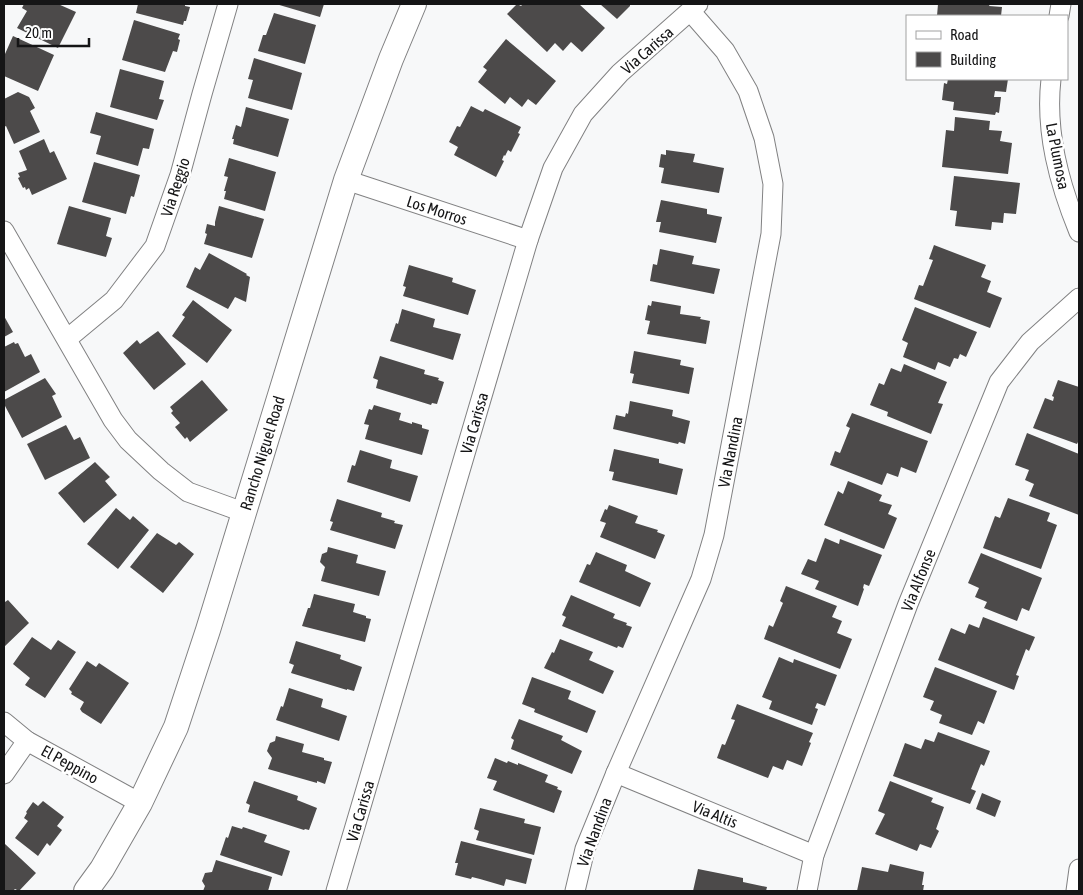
<svg xmlns="http://www.w3.org/2000/svg" width="1083" height="895" font-family="'Asap Condensed',sans-serif">
  <style>
    .building { fill: #4c4a4a }
    .lines { fill: none; stroke-linecap: round; stroke-linejoin: round }
    .minor-casing { stroke: #818182; stroke-width: 21 }
    .tertiary-casing { stroke: #818182; stroke-width: 26 }
    .minor { stroke: #fff; stroke-width: 19 }
    .tertiary { stroke: #fff; stroke-width: 24 }
    .labels { text-anchor: middle; stroke-width: 5; stroke-linejoin: round; paint-order: stroke }
    .street-label { font-size: 16px; fill: #151516; stroke: #fff }
  </style>
  <rect width="100%" height="100%" fill="#f7f8f9"/>
  <!-- building -->
  <g class="building">
    <path d="M24,4H58L76,12L58,48L17,28L27,11L22,8Z"/>
    <path d="M138,4H185V6L190,7L186,21H184L183,25L136,13Z"/>
    <path d="M276,4H324L320,17Z"/>
    <path d="M517,4L521,6L523,4H579L605,28L582,52L571,42L563,51L555,43L547,52L507,14Z"/>
    <path d="M600,4H630V6L617,19Z"/>
    <path d="M938,4H990L989,6L1002,7L1001,16H937Z"/>
    <path d="M274,13L316,25L305,64L258,51L263,35H266Z"/>
    <path d="M134,20L180,34L178,39L180,40L177,52L173,51L165,72L122,60Z"/>
    <path d="M13,36L54,55L38,91L4,76V53L5,54Z"/>
    <path d="M506,39L556,81L536,105L528,99L522,107L510,97L505,104L478,82L487,70L483,67Z"/>
    <path d="M254,58L302,73L292,110L248,98L253,80L248,79Z"/>
    <path d="M120,69L164,81L159,99L164,100L157,120L110,107Z"/>
    <path d="M948,79H1008L1006,92L995,91L994,97H1001L999,113L996,112L995,115L953,110L954,102L942,100L944,83L947,84Z"/>
    <path d="M18,92L29,97L35,108L30,111L40,132L14,144L6,126L4,127V99Z"/>
    <path d="M471,106L483,112L485,109L521,127L518,133L520,134L511,152L508,150L505,156L504,155L502,160L504,161L496,177L454,155L458,147L449,142L457,126L460,127Z"/>
    <path d="M246,107L289,119L278,157L233,144L234,139H232L236,125L241,127Z"/>
    <path d="M96,112L154,129L149,149L143,148L138,166L96,154L101,136L90,133Z"/>
    <path d="M955,117L990,121L989,130L1002,131L1000,141L1012,143L1008,174L942,167L946,130L954,131Z"/>
    <path d="M44,139L50,153L54,151L67,179L32,195L29,188L26,190L25,187L23,188L18,178L20,177L18,173L27,170L19,151Z"/>
    <path d="M666,150L695,154L693,162L724,168L719,193L661,183L664,168L659,167L661,154L666,155Z"/>
    <path d="M229,158L276,172L265,211L224,199L226,191H224L228,177L224,176Z"/>
    <path d="M94,162L140,175L134,197L131,196L126,214L82,202Z"/>
    <path d="M954,176L1020,183L1016,214L1004,213L1003,223L992,222L991,230L955,226L957,211L950,210Z"/>
    <path d="M661,200L707,209V214L722,217L716,243L659,232L661,222H656Z"/>
    <path d="M69,206L111,218L106,236L112,238L106,257L57,244Z"/>
    <path d="M219,206L264,219L252,258L204,244L207,234L205,233L207,224L215,226V222Z"/>
    <path d="M934,245L986,265L981,277L991,281L987,292L1002,298L990,328L914,299L919,285L923,286L933,260L929,259Z"/>
    <path d="M660,249L694,256L692,264L720,269L714,294L650,281L653,264L657,265Z"/>
    <path d="M209,253L247,274L246,275L250,277L246,302L235,297L228,309L186,287L195,267L200,270Z"/>
    <path d="M409,265L453,278L452,282L476,290L468,315L403,296L406,287L403,286Z"/>
    <path d="M193,300L232,330L207,363L172,336L185,317L182,315Z"/>
    <path d="M652,301L681,306L680,314L701,317L700,319L710,321L706,344L647,334L650,321L645,320L648,305L651,306Z"/>
    <path d="M915,307L977,332L966,357L960,354L958,359L954,358L950,367L938,362L935,370L903,357L908,343L902,340Z"/>
    <path d="M402,309L435,319L433,327L461,334L453,360L390,341L396,323L398,324Z"/>
    <path d="M4,316L13,332L4,337Z"/>
    <path d="M158,331L186,364L154,390L123,353L137,340L140,344Z"/>
    <path d="M14,342L15,344L18,343L25,357L31,354L40,372L4,392V347Z"/>
    <path d="M634,351L681,360L680,365L694,368L689,394L632,383L634,374L630,373Z"/>
    <path d="M380,356L425,370L424,374L439,378L438,380L444,382L437,404L432,403L431,405L376,388L378,380L373,378Z"/>
    <path d="M904,364L947,382L938,403L943,404L931,434L887,416L888,412L870,405L879,383L884,385L891,368L901,372Z"/>
    <path d="M45,378L56,394L52,396L62,417L22,438L4,404V400Z"/>
    <path d="M202,380L228,410L190,442L187,437L185,439L175,427L180,423L171,413L173,411L170,407Z"/>
    <path d="M1058,380L1079,387V440L1077,444L1033,428L1045,398L1053,401L1054,397L1052,396Z"/>
    <path d="M630,401L673,410L672,416L690,421L685,444L679,442L678,444L613,429L616,415L625,417L626,413L628,414Z"/>
    <path d="M374,405L401,413L399,420L412,424V422L422,425V428L429,430L422,455L365,439L369,425L364,424L369,409L372,410Z"/>
    <path d="M852,413L928,441L916,473L901,467L898,477L887,473L882,485L830,465L835,451L840,453L850,428L846,426Z"/>
    <path d="M66,425L74,440L80,437L90,458L45,480L27,444Z"/>
    <path d="M1027,433L1079,454V515L1029,496L1034,484L1025,480L1029,470L1015,465Z"/>
    <path d="M614,449L659,459V463L683,469L677,495L612,480L614,472L609,471Z"/>
    <path d="M360,450L392,460L390,468L418,476L410,502L347,482L352,465L355,466Z"/>
    <path d="M95,462L110,477L105,481L117,495L84,523L58,493Z"/>
    <path d="M848,481L882,495L879,501L892,505L888,514L897,518L884,549L824,525L838,491L843,494Z"/>
    <path d="M1008,498L1050,513L1047,521L1057,525L1041,569L983,548L995,516L1000,518Z"/>
    <path d="M337,499L382,513L381,517L395,521L394,523L403,525L395,549L330,530L333,522L330,521Z"/>
    <path d="M609,505L638,516L635,523L658,530L657,532L665,535L655,559L600,537L606,523L600,521L605,509L607,510Z"/>
    <path d="M116,508L130,520L133,516L149,530L118,569L87,544Z"/>
    <path d="M157,533L176,545L179,542L194,554L163,593L130,567Z"/>
    <path d="M825,538L839,544L840,539L882,555L869,586L864,584L863,588L864,589L858,606L815,589L819,581L801,574L808,559L816,562Z"/>
    <path d="M328,547L358,555L356,563L386,571L379,596L321,581L325,567L320,562L322,554L327,552Z"/>
    <path d="M596,552L627,565L625,571L651,583L640,607L579,582L587,564L590,565Z"/>
    <path d="M981,553L1042,578L1029,611L1022,608L1017,621L984,608L987,602L975,597L979,588L968,583Z"/>
    <path d="M786,586L837,606L832,617L842,621L837,633L852,639L840,669L764,639L769,625L773,627L783,603L780,601Z"/>
    <path d="M314,594L355,604L353,612L366,616V618L371,619L365,642L302,626L308,608H310Z"/>
    <path d="M571,595L615,614L613,618L627,623L626,625L632,627L623,648L618,646L617,648L562,626L566,617L562,615Z"/>
    <path d="M8,600L29,623L4,647V601L5,602Z"/>
    <path d="M983,617L1035,637L1029,651L1026,649L1016,675L1019,676L1014,690L938,660L951,628L965,634L969,624L979,628Z"/>
    <path d="M32,637L51,650L58,640L76,652L45,698L25,685L30,678L13,664Z"/>
    <path d="M560,639L593,652L589,660L614,671L603,694L544,668L552,652L554,653Z"/>
    <path d="M296,641L341,655L340,659L362,667L354,691L347,689V690L291,673L294,665L289,663Z"/>
    <path d="M779,657L793,663L794,659L837,675L825,706L817,703L815,708L818,709L812,725L769,709L772,701L762,697Z"/>
    <path d="M87,661L96,667L99,663L129,683L101,724L82,712L80,709L84,702L71,694L72,692L69,689Z"/>
    <path d="M935,667L997,691L984,724L978,721L972,735L939,723L942,715L930,710L934,701L923,697Z"/>
    <path d="M532,677L571,691L568,699L596,711L587,733L534,712L535,709L522,704Z"/>
    <path d="M289,688L323,699L321,707L347,716L339,741L276,720L281,706L283,707Z"/>
    <path d="M737,704L813,733L809,742L811,743L802,766L787,760L783,770L773,766L768,778L717,758L722,744L725,745L735,720L731,719Z"/>
    <path d="M519,719L563,736L561,740L582,751L572,774L511,749L514,740L511,738Z"/>
    <path d="M938,732L990,751L984,766L981,764L971,789L976,791L970,804L893,776L905,743L921,749L925,739L934,742Z"/>
    <path d="M276,736L304,744L302,752L324,758V760L332,762L325,784L317,781V783L268,769L272,758L267,751L270,743L275,741Z"/>
    <path d="M495,758L507,763L508,761L518,765V763L548,775L545,782L558,787L557,789L562,791L554,813L493,790L497,781L487,778Z"/>
    <path d="M254,781L298,796L297,800L317,808L309,830L305,829L304,830L248,812L250,805L246,803Z"/>
    <path d="M890,781L933,798L931,802L944,807L936,829L939,831L931,848L920,844L917,851L875,834L885,814L878,811Z"/>
    <path d="M982,793L1001,801L995,817L976,809Z"/>
    <path d="M43,801L64,817L57,826L62,830L50,846L47,843L38,856L15,838L28,821L24,818L27,813L26,812L33,802L38,806Z"/>
    <path d="M480,808L525,819L524,823L541,827L534,855L476,840L479,831L474,829Z"/>
    <path d="M232,826L242,829L243,827L267,835L264,842L290,851L282,876L220,855L226,837L228,838Z"/>
    <path d="M461,841L532,859L526,884L506,879L504,886L480,879L472,877L471,879L455,875L458,863H455Z"/>
    <path d="M5,844L36,873L19,891L15,889L13,891H4Z"/>
    <path d="M216,860L272,877L268,891H203L205,886L202,881L205,873L212,872Z"/>
    <path d="M890,864L924,872L922,885H924L923,891H857L862,867L888,872Z"/>
    <path d="M698,869L743,878V882L767,887L766,891H693Z"/>
  </g>
  <g class="lines">
    <defs>
      <g id="minor">
        <path d="M1059,16L1061,4"/>
        <path d="M1051,79C1045,132 1059,183 1079,232"/>
        <path d="M346,180L528,240"/>
        <path d="M4,231L113,420L128,440L161,471L188,492L243,512"/>
        <path d="M67,339L114,300L155,246L180,175L202,94L228,4"/>
        <path d="M4,722L27,741L140,803"/>
        <path d="M616,773L814,855"/>
        <path d="M4,774L27,741"/>
        <path d="M336,891L528,240L553,168L583,114L620,73L698,4"/>
        <path d="M575,891L585,849L616,773L701,579L714,535L771,234L773,184L764,138L748,91L725,51L691,12"/>
        <path d="M807,891L814,855L908,604L999,382L1030,342L1079,298"/>
        <path d="M1076,891L1079,869"/>
      </g>
      <path id="tertiary" d="M86,891L102,869L140,803L176,727L208,630L346,180L391,59L414,4"/>
    </defs>
    <!-- minor casing -->
    <use href="#minor" class="minor-casing"/>
    <!-- tertiary casing -->
    <use href="#tertiary" class="tertiary-casing"/>
    <!-- minor -->
    <use href="#minor" class="minor"/>
    <!-- tertiary -->
    <use href="#tertiary" class="tertiary"/>
  </g>
  <g class="labels">
    <!-- street labels -->
    <g class="street-label">
      <text transform="translate(647 50) rotate(-41)" y="6">Via Carissa</text>
      <text transform="translate(1058 156) rotate(79)" y="6">La Plumosa</text>
      <text transform="translate(175 187) rotate(-72)" y="6">Via Reggio</text>
      <text transform="translate(437 210) rotate(18)" y="6">Los Morros</text>
      <text transform="translate(474 423) rotate(-74)" y="6">Via Carissa</text>
      <text transform="translate(730 452) rotate(-79)" y="6">Via Nandina</text>
      <text transform="translate(262 453) rotate(-73)" y="6">Rancho Niguel Road</text>
      <text transform="translate(918 580) rotate(-68)" y="6">Via Alfonse</text>
      <text transform="translate(70 764) rotate(29)" y="6">El Peppino</text>
      <text transform="translate(360 811) rotate(-74)" y="6">Via Carissa</text>
      <text transform="translate(715 814) rotate(22)" y="6">Via Altis</text>
      <text transform="translate(594 832) rotate(-70)" y="6">Via Nandina</text>
    </g>
  </g>
  <!-- border -->
  <rect width="1083" height="895" fill="none" stroke="#151516" stroke-width="10"/>
  <!-- legend -->
  <rect x="906" y="15" width="162" height="65" fill="#ffffff" stroke="#a1a1a2"/>
  <rect x="916" y="31" width="25" height="8" fill="#ffffff" stroke="#a1a1a2"/>
  <text x="950" y="40" font-size="15" fill="#151516">Road</text>
  <rect x="916" y="52" width="25" height="15" fill="#4c4a4a" stroke="#a1a1a2"/>
  <text x="950" y="65" font-size="15" fill="#151516">Building</text>
  <!-- scale -->
  <path d="M18 38v8h71v-8" fill="none" stroke="#151516" stroke-width="2.5"/>
  <text x="25" y="38" font-size="15" fill="#151516" stroke="#ffffff" stroke-width="4" paint-order="stroke">20 m</text>
</svg>
